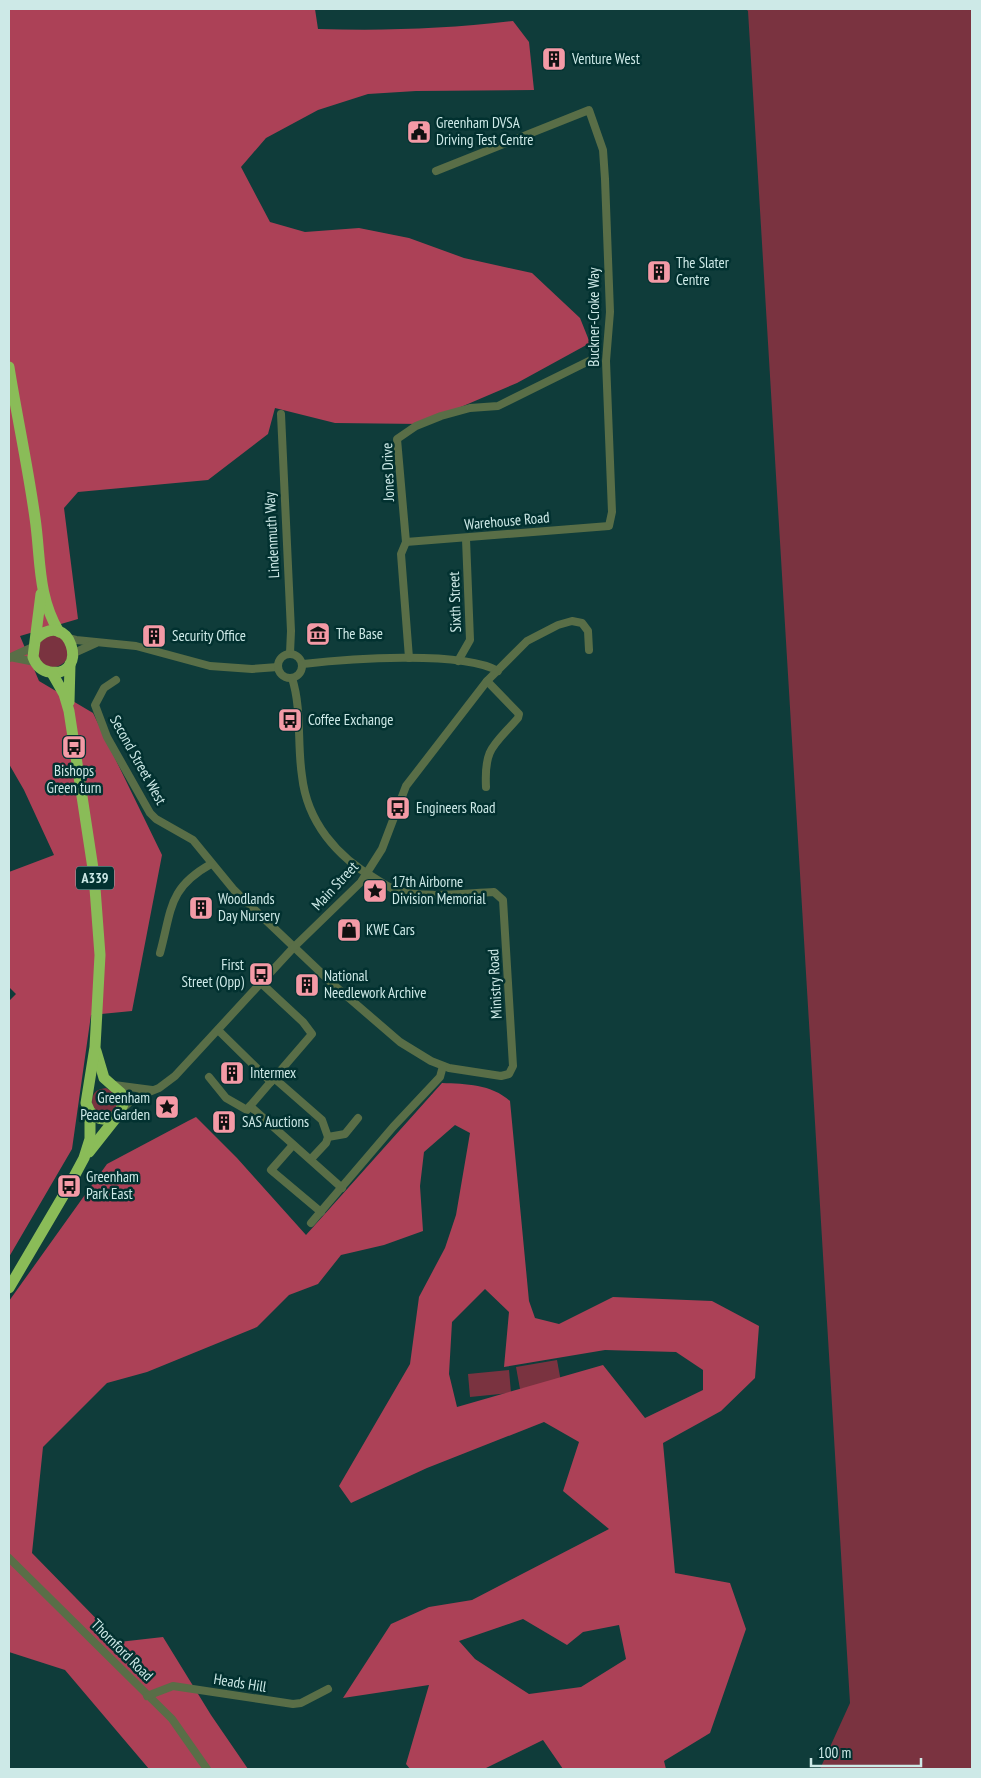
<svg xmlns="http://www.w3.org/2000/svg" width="981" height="1778" font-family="'PT Sans Narrow',sans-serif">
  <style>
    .green { fill: #7a3340 }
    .forest { fill: #ac4157; fill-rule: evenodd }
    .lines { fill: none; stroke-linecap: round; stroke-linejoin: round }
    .minor { stroke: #596e47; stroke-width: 8 }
    .highway { stroke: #8abc58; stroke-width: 11 }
    .labels { text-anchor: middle; stroke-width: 5; stroke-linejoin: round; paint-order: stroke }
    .shield { fill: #023130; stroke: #90b2b0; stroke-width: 1 }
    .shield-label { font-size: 14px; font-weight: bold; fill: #cde9e7 }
    .poi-label { font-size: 15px; fill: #cde9e7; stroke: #023130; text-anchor: start }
    .street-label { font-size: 15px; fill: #cde9e7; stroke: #023130 }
  </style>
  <rect width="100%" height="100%" fill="#0f3c3a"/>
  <!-- green -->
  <g class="green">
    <path d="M746,9H972V1769H820L850,1703L748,11Z"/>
    <circle cx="53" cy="651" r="16"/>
    <path d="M106,1088L116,1094L119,1106L110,1116L93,1111C91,1098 91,1090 106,1088Z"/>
    <path d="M557,1360L561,1382L520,1389L516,1367Z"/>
    <path d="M509,1370L511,1393L470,1397L468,1374Z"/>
  </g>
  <!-- forest -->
  <g class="forest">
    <path d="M9,9H315L318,29C384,31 448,29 513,21L529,42L534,90L416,91L368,94L318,110L266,138L241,167L270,222L305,232L359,228L409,238L464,258L532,273L580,318L590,343L517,383L421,424L335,423L275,408L268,434L208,480L78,492L64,508L78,619L20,636L39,681L93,713L162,855L132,1011L91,1015L72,1149L9,1257V1001L16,994L9,987V872L54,855L24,790L9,764Z"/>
    <path d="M442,1083C466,1084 491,1084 510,1101L529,1301L535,1318L559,1324L613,1297L712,1301L759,1326L755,1378L721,1411L663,1443L675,1573L730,1583L746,1629L710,1733L664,1761L666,1769H563L543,1740L484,1769H410L406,1764L429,1685L343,1698L391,1624L429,1607L472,1600L609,1529L563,1491L579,1442L544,1422L427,1468L351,1503L339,1486L410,1364L419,1297L445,1248L456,1215L470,1133L455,1125L424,1152L420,1186L423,1231L384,1245L341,1255L318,1284L289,1295L257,1327L147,1372L107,1383L43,1447L32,1553L119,1642L163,1637L211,1715L248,1769H149L65,1670L9,1652V1301L107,1164L188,1121L196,1117L237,1158L306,1235ZM485,1289L509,1312L504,1367L605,1350L676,1352L703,1370V1390L645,1418L603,1365L457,1407L449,1374L452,1322ZM523,1619L567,1645L583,1632L619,1625L626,1659L581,1687L529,1694L475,1659L459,1641Z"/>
  </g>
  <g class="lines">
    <!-- minor -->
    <g class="minor">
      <path d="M281,414L291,631L290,653"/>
      <path d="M406,542L609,526L612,512L606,361L610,312L605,179L603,150L589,110L436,171"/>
      <path d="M68,638L76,640L136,646L210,666L252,669L278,667"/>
      <path d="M74,653L96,643"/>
      <circle cx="290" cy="666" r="12"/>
      <path d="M10,657L35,662"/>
      <path d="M9,658L33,647"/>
      <path d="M409,658L401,554L406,542L397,439L416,426L441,416L470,408L498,406L595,358"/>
      <path d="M458,661L470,640L466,539"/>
      <path d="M303,664C346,659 461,650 498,671"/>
      <path d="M116,680L104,688L95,705L107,737L150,813L156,819L193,840L234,890L335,986L400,1042L431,1061L449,1068L501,1076L509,1074L513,1066L503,900L494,892C466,893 422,899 396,890C389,888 383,883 376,879C337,857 307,822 302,776C297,744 302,709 292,678"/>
      <path d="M486,787C484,747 494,746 518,718L519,714L487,681"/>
      <path d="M160,953C172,909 168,888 211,864"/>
      <path d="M261,983L303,1022L312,1034L250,1106L342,1188"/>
      <path d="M218,1030L271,1082"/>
      <path d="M209,1077L226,1098L247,1110L250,1106"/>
      <path d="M274,1078L322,1120L328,1137L326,1143L311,1159"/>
      <path d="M114,1085L152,1090"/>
      <path d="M123,1108L134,1098L159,1088L175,1076L294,947L361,882L382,849L406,786L487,681L527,641L558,625L572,621L582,623L588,631L589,650"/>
      <path d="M328,1137L345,1134L358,1118"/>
      <path d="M293,1145L271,1170L321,1212"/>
      <path d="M311,1223L393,1127L440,1077L443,1066"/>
      <path d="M9,1558L172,1719L207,1769"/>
      <path d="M147,1696L173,1686L293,1704L301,1703L328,1689"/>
    </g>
    <!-- highway -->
    <g class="highway">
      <path d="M9,367C17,417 28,467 35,518C41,559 37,595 59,632"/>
      <path d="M36,639C70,606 91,678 50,672C41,671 36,665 33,657L41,594"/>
      <path d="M69,702L70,664"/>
      <path d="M90,1112C98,1120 108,1122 117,1115"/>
      <path d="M89,1152L119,1114L123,1104L121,1093L104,1078L96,1051"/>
      <path d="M9,1288L69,1186L84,1158L90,1139V1112L86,1103L95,1047L100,955L94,875L69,711L64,694L52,673"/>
    </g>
  </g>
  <!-- icons -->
  <defs>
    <symbol id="building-square" viewBox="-11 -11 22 22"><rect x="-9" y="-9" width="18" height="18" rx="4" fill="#f49aa6" stroke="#023130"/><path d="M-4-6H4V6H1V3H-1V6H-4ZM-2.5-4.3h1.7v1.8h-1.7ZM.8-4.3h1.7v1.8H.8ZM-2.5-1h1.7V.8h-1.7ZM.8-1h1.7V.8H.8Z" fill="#111"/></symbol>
    <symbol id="civic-square" viewBox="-11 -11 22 22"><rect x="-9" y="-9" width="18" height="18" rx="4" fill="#f49aa6" stroke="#023130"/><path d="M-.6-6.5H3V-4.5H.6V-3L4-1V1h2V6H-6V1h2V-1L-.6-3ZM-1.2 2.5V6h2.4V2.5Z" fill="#111"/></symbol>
    <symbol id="museum-square" viewBox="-11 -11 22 22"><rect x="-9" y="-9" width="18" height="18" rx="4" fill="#f49aa6" stroke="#023130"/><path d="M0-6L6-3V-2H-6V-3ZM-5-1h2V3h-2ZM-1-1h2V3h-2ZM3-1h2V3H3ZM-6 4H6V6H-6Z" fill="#111"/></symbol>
    <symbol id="bus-square" viewBox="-11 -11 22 22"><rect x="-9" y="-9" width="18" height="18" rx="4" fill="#f49aa6" stroke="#023130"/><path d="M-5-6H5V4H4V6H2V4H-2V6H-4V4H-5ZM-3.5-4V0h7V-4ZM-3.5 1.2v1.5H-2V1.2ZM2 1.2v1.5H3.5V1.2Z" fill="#111"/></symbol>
    <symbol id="sight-square" viewBox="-11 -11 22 22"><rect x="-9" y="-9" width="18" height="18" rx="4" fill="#f49aa6" stroke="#023130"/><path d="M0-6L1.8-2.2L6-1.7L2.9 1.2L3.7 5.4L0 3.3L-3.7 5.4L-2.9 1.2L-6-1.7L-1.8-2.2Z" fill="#111"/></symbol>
    <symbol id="shop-square" viewBox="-11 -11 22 22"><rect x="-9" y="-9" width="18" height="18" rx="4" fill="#f49aa6" stroke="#023130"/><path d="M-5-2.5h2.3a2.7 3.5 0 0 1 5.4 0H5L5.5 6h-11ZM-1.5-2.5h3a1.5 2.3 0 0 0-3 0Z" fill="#111"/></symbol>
  </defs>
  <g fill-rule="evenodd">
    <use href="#building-square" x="540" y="45" width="28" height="28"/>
    <use href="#civic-square" x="405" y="118" width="28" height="28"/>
    <use href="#building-square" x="645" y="258" width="28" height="28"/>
    <use href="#museum-square" x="304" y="620" width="28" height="28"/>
    <use href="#building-square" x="140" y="622" width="28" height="28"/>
    <use href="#bus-square" x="276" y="706" width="28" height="28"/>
    <use href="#bus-square" x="60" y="733" width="28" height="28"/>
    <use href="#bus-square" x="384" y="794" width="28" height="28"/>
    <use href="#sight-square" x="361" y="877" width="28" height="28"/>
    <use href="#building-square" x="187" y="894" width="28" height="28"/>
    <use href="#shop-square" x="335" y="916" width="28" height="28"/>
    <use href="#bus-square" x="247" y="960" width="28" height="28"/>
    <use href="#building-square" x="293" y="971" width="28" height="28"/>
    <use href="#building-square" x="218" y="1059" width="28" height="28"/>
    <use href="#sight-square" x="153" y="1093" width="28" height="28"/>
    <use href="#building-square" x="210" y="1108" width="28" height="28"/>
    <use href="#bus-square" x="55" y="1172" width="28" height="28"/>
  </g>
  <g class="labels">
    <!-- shield labels -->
    <rect class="shield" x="76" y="866.5" width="38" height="23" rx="4"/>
    <g class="shield-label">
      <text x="95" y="883">A339</text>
    </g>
    <!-- poi labels -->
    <g class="poi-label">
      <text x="572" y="64">Venture West</text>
      <text x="436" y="128">Greenham DVSA<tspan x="436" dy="17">Driving Test Centre</tspan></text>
      <text x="676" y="268">The Slater<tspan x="676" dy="17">Centre</tspan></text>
      <text x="336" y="639">The Base</text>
      <text x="172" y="641">Security Office</text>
      <text x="308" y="725">Coffee Exchange</text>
      <text x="74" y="776" text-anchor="middle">Bishops<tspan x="74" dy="17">Green turn</tspan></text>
      <text x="416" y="813">Engineers Road</text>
      <text x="392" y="887">17th Airborne<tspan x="392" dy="17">Division Memorial</tspan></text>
      <text x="218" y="904">Woodlands<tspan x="218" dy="17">Day Nursery</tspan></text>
      <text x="366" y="935">KWE Cars</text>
      <text x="244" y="970" text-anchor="end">First<tspan x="244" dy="17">Street (Opp)</tspan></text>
      <text x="324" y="981">National<tspan x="324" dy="17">Needlework Archive</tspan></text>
      <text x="250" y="1078">Intermex</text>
      <text x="150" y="1103" text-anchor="end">Greenham<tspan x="150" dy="17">Peace Garden</tspan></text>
      <text x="242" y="1127">SAS Auctions</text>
      <text x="86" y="1182">Greenham<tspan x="86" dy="17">Park East</tspan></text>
    </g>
    <!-- street labels -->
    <g class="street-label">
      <text transform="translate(594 317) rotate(-90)" y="5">Buckner-Croke Way</text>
      <text transform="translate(388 472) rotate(-92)" y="5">Jones Drive</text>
      <text transform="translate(507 521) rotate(-5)" y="5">Warehouse Road</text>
      <text transform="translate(272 535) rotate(-93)" y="5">Lindenmuth Way</text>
      <text transform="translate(455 602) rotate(-92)" y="5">Sixth Street</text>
      <text transform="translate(138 760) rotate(61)" y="5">Second Street West</text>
      <text transform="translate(335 886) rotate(-47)" y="5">Main Street</text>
      <text transform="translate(495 984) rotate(-93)" y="5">Ministry Road</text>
      <text transform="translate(122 1650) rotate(45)" y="5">Thornford Road</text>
      <text transform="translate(240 1683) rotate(9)" y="5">Heads Hill</text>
    </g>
  </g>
  <!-- border -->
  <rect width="981" height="1778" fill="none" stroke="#cde9e7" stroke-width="20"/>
  <!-- scale -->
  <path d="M811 1758v8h110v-8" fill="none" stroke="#cde9e7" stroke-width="2.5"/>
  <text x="818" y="1758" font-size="15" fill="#cde9e7" stroke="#023130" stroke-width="4" paint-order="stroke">100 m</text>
</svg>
